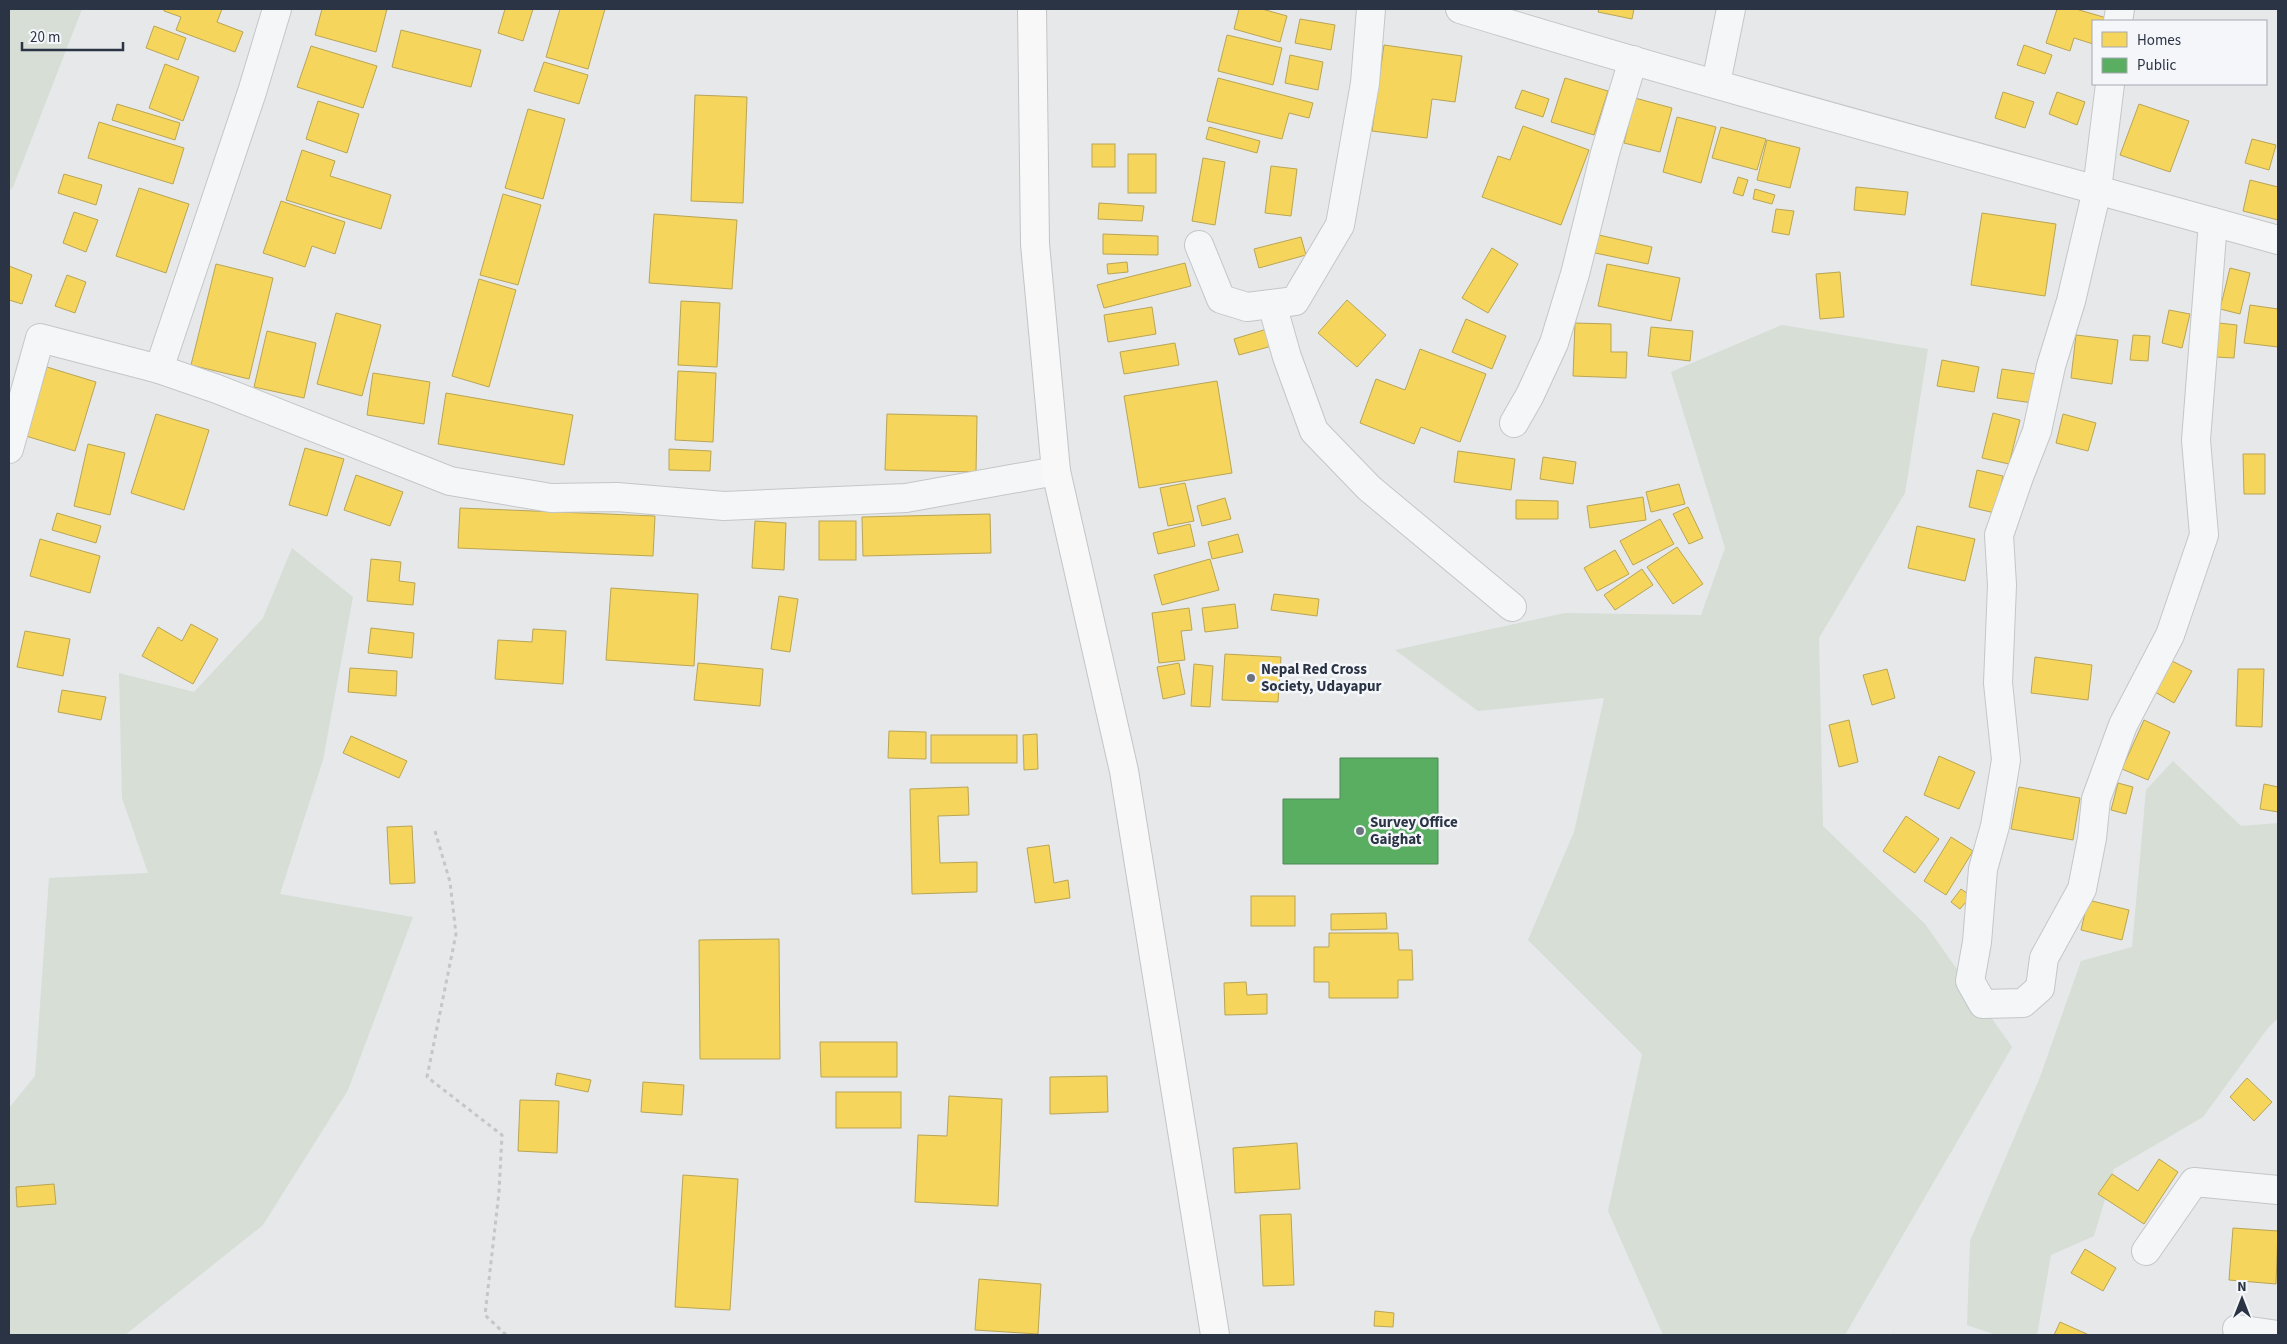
<svg xmlns="http://www.w3.org/2000/svg" width="2287" height="1344" font-family="'Source Sans 3',sans-serif">
  <style>
    .green { fill: #d6ded6 }
    .homes { fill: #f6d55c; stroke: #b9a555 }
    .public { fill: #5aae61; stroke: #4c8959 }
    .lines { fill: none; stroke-linecap: round; stroke-linejoin: round }
    .minor-casing { stroke: #c4c6c8; stroke-width: 30 }
    .major-casing { stroke: #c2c5c8; stroke-width: 30 }
    .path { stroke: #c5c6ca; stroke-width: 3; stroke-dasharray: 4 4; stroke-linecap: butt }
    .minor { stroke: #f5f6f7; stroke-width: 28 }
    .major { stroke: #f8f8f8; stroke-width: 28 }
    .poi-dot { fill: #6c737f; stroke: #f4f6f9; stroke-width: 2 }
    .labels { text-anchor: middle; stroke-width: 5; stroke-linejoin: round; paint-order: stroke }
    .poi-label { font-size: 15px; font-weight: bold; fill: #2b3445; stroke: #f4f6f9; text-anchor: start }
  </style>
  <rect width="100%" height="100%" fill="#e6e8ea"/>
  <!-- green -->
  <g class="green">
    <path d="M9,9H82L13,187L9,191Z"/>
    <path d="M1782,325L1928,349L1905,493L1819,638L1823,826L1925,924L2012,1047L1845,1335H1663L1608,1211L1642,1054L1528,940L1574,832L1604,698L1478,711L1395,650L1565,613L1701,615L1725,548L1671,372Z"/>
    <path d="M292,548L353,597L323,760L280,894L413,917L348,1090L263,1225L125,1335H9V1108L35,1076L49,878L148,873L122,798L119,673L194,692L263,618Z"/>
    <path d="M2173,761L2241,826L2278,823V1018L2268,1028L2203,1117L2114,1169L2094,1236L2051,1255L2037,1335H1996L1967,1325L1970,1241L2040,1077L2081,961L2132,947L2146,790Z"/>
  </g>
  <!-- homes -->
  <g class="homes">
    <path d="M164,9H222L217,22L243,32L235,52L176,30L181,17L164,11Z"/>
    <path d="M322,9H387L376,52L315,35Z"/>
    <path d="M505,9H533L523,41L498,33Z"/>
    <path d="M560,9H605L588,69L546,57Z"/>
    <path d="M1239,9H1262L1287,16L1280,42L1234,29Z"/>
    <path d="M1599,9H1634L1632,19L1598,12Z"/>
    <path d="M2057,9H2076L2110,19L2109,21H2093V44L2074,38L2070,51L2046,43Z"/>
    <path d="M1300,19L1335,25L1331,50L1295,43Z"/>
    <path d="M154,26L186,38L178,60L146,48Z"/>
    <path d="M401,30L481,50L471,87L392,67Z"/>
    <path d="M1227,35L1282,48L1273,85L1218,71Z"/>
    <path d="M1384,45L1462,56L1455,102L1432,99L1427,138L1372,131Z"/>
    <path d="M2024,45L2052,55L2045,74L2017,65Z"/>
    <path d="M311,46L377,66L363,108L297,87Z"/>
    <path d="M1290,55L1323,62L1318,90L1285,83Z"/>
    <path d="M544,62L588,75L579,104L534,91Z"/>
    <path d="M165,64L199,77L183,121L149,108Z"/>
    <path d="M1218,78L1313,103L1309,118L1289,113L1282,139L1207,121Z"/>
    <path d="M1565,78L1608,91L1594,135L1551,122Z"/>
    <path d="M1522,90L1549,99L1543,117L1515,108Z"/>
    <path d="M2003,92L2034,102L2025,128L1995,118Z"/>
    <path d="M2057,92L2085,102L2077,125L2049,114Z"/>
    <path d="M695,95L747,97L743,203L691,201Z"/>
    <path d="M1635,98L1672,108L1660,152L1624,143Z"/>
    <path d="M318,101L359,114L347,153L306,139Z"/>
    <path d="M117,104L180,123L175,140L112,120Z"/>
    <path d="M2139,104L2189,121L2170,172L2120,155Z"/>
    <path d="M528,109L565,119L543,199L505,188Z"/>
    <path d="M1677,117L1716,127L1701,183L1663,172Z"/>
    <path d="M99,122L184,148L173,184L88,158Z"/>
    <path d="M1523,126L1589,150L1561,225L1482,197L1498,156L1510,160Z"/>
    <path d="M1209,127L1260,141L1257,153L1206,139Z"/>
    <path d="M1721,127L1766,139L1757,170L1712,158Z"/>
    <path d="M2252,139L2276,145L2269,170L2245,163Z"/>
    <path d="M1767,140L1800,148L1790,188L1757,180Z"/>
    <rect x="1092" y="144" width="23" height="23"/>
    <path d="M302,150L335,161L330,176L391,195L381,229L286,200Z"/>
    <rect x="1128" y="154" width="28" height="39"/>
    <path d="M1203,158L1225,162L1215,225L1192,221Z"/>
    <path d="M1271,166L1297,169L1291,216L1265,213Z"/>
    <path d="M64,174L102,185L96,205L58,193Z"/>
    <path d="M1738,177L1748,180L1743,196L1733,193Z"/>
    <path d="M2250,180L2278,187V220L2243,211Z"/>
    <path d="M1856,187L1908,192L1905,215L1854,210Z"/>
    <path d="M139,188L189,204L166,273L116,256Z"/>
    <path d="M1755,189L1775,195L1772,204L1753,199Z"/>
    <path d="M503,194L541,205L518,285L480,275Z"/>
    <path d="M281,201L345,222L335,254L312,246L305,267L263,253Z"/>
    <path d="M1099,203L1144,206L1142,221L1098,219Z"/>
    <path d="M1776,209L1794,211L1789,235L1772,232Z"/>
    <path d="M74,212L98,220L86,252L63,243Z"/>
    <path d="M1982,213L2056,224L2045,296L1971,285Z"/>
    <path d="M654,214L737,220L732,289L649,283Z"/>
    <path d="M1103,234L1158,236V255L1103,254Z"/>
    <path d="M1599,235L1652,247L1648,264L1595,253Z"/>
    <path d="M1301,237L1306,255L1259,268L1254,249Z"/>
    <path d="M1492,248L1518,264L1488,313L1462,298Z"/>
    <path d="M1127,262L1128,272L1108,274L1107,264Z"/>
    <path d="M1185,263L1191,286L1104,308L1097,285Z"/>
    <path d="M216,264L273,278L249,379L191,365Z"/>
    <path d="M1607,264L1680,278L1671,321L1598,306Z"/>
    <path d="M9,266L32,275L22,304L9,300Z"/>
    <path d="M2230,268L2250,273L2240,314L2220,309Z"/>
    <path d="M1840,272L1844,317L1820,319L1816,274Z"/>
    <path d="M67,275L86,282L75,313L55,306Z"/>
    <path d="M479,279L516,290L489,387L452,376Z"/>
    <path d="M1347,300L1386,335L1357,367L1318,333Z"/>
    <path d="M681,301L720,303L717,367L678,365Z"/>
    <path d="M2250,305L2278,309V347L2244,343Z"/>
    <path d="M1152,307L1156,334L1108,342L1104,315Z"/>
    <path d="M2169,310L2190,314L2182,348L2162,343Z"/>
    <path d="M336,313L381,325L362,396L317,384Z"/>
    <path d="M1466,319L1506,336L1492,369L1452,352Z"/>
    <path d="M1575,323L1611,324V352H1627L1626,378L1573,376Z"/>
    <path d="M2219,323L2237,325L2234,358L2216,357Z"/>
    <path d="M1651,327L1693,331L1690,361L1648,356Z"/>
    <path d="M1267,329L1272,346L1239,355L1234,339Z"/>
    <path d="M267,331L316,343L304,398L254,387Z"/>
    <path d="M2076,335L2118,340L2112,384L2071,378Z"/>
    <path d="M2133,335L2150,336L2148,361L2130,360Z"/>
    <path d="M1175,343L1179,365L1124,374L1120,352Z"/>
    <path d="M1420,349L1486,374L1460,442L1421,427L1414,444L1360,423L1376,379L1405,390Z"/>
    <path d="M1942,360L1979,367L1974,392L1937,386Z"/>
    <path d="M47,367L96,382L75,451L26,436Z"/>
    <path d="M2002,369L2037,374L2033,403L1997,398Z"/>
    <path d="M678,371L716,373L713,442L675,440Z"/>
    <path d="M373,373L430,382L424,424L367,415Z"/>
    <path d="M1217,381L1232,473L1139,488L1124,396Z"/>
    <path d="M446,393L573,415L564,465L438,444Z"/>
    <path d="M1993,413L2020,420L2009,464L1982,458Z"/>
    <path d="M156,414L209,430L184,510L131,493Z"/>
    <path d="M887,414L977,416L976,472L885,470Z"/>
    <path d="M2063,414L2096,423L2088,451L2056,443Z"/>
    <path d="M88,444L125,453L110,515L74,506Z"/>
    <path d="M305,448L344,459L327,516L289,505Z"/>
    <path d="M669,449L711,451L710,471L669,470Z"/>
    <path d="M1458,451L1515,459L1511,490L1454,482Z"/>
    <path d="M2243,454H2265V494H2244Z"/>
    <path d="M1543,457L1576,462L1573,484L1540,479Z"/>
    <path d="M1977,470L2003,476L1995,513L1969,507Z"/>
    <path d="M356,475L403,492L390,526L344,510Z"/>
    <path d="M1185,483L1194,521L1168,526L1160,488Z"/>
    <path d="M1679,484L1685,504L1651,512L1646,492Z"/>
    <path d="M1643,497L1646,520L1590,528L1587,506Z"/>
    <path d="M1225,498L1231,519L1202,526L1197,506Z"/>
    <path d="M1516,500L1558,501V519H1516Z"/>
    <path d="M1688,507L1703,538L1689,544L1673,514Z"/>
    <path d="M460,508L655,516L653,556L458,548Z"/>
    <path d="M57,513L101,526L96,543L52,530Z"/>
    <path d="M990,514L991,553L863,556L862,517Z"/>
    <path d="M1660,519L1674,544L1633,565L1620,541Z"/>
    <path d="M755,521L786,523L784,570L752,568Z"/>
    <rect x="819" y="521" width="37" height="39"/>
    <path d="M1190,524L1195,546L1158,554L1153,533Z"/>
    <path d="M1917,526L1975,539L1965,581L1908,568Z"/>
    <path d="M1238,534L1243,552L1212,559L1208,542Z"/>
    <path d="M40,539L100,556L90,593L30,576Z"/>
    <path d="M1677,547L1703,584L1673,604L1647,567Z"/>
    <path d="M1615,550L1629,574L1597,591L1584,568Z"/>
    <path d="M371,559L401,562L399,581L415,583L413,605L367,601Z"/>
    <path d="M1210,559L1219,590L1162,605L1154,575Z"/>
    <path d="M1642,569L1653,585L1615,610L1604,595Z"/>
    <path d="M611,588L698,594L694,666L606,660Z"/>
    <path d="M1274,594L1319,599L1317,616L1271,610Z"/>
    <path d="M779,596L798,599L790,652L771,649Z"/>
    <path d="M1235,604L1238,628L1205,632L1202,608Z"/>
    <path d="M1189,608L1192,630L1181,631L1185,660L1159,663L1152,613Z"/>
    <path d="M191,624L218,639L193,684L142,656L158,627L182,641Z"/>
    <path d="M371,628L414,633L412,658L368,653Z"/>
    <path d="M533,629L566,631L563,684L495,679L498,640L532,642Z"/>
    <path d="M25,631L70,639L63,676L17,667Z"/>
    <path d="M1225,654L1281,657L1278,702L1222,700Z"/>
    <path d="M2035,657L2092,665L2088,700L2031,693Z"/>
    <path d="M2172,661L2192,671L2174,703L2155,692Z"/>
    <path d="M698,663L763,669L760,706L694,700Z"/>
    <path d="M1179,663L1185,694L1163,699L1157,667Z"/>
    <path d="M1194,664L1213,666L1210,707L1191,706Z"/>
    <path d="M350,668L397,671L396,696L348,692Z"/>
    <path d="M1887,669L1895,698L1872,705L1863,675Z"/>
    <path d="M2238,669H2264L2262,727L2236,726Z"/>
    <path d="M62,690L106,697L101,720L58,712Z"/>
    <path d="M1849,720L1858,762L1839,767L1829,725Z"/>
    <path d="M2144,720L2170,732L2148,780L2122,769Z"/>
    <path d="M889,731L926,732V759L888,758Z"/>
    <path d="M1037,734L1038,769L1024,770L1023,735Z"/>
    <rect x="931" y="735" width="86" height="28"/>
    <path d="M351,736L407,761L399,778L343,753Z"/>
    <path d="M1939,756L1975,772L1959,809L1924,795Z"/>
    <path d="M2118,783L2133,787L2126,814L2111,810Z"/>
    <path d="M2264,784L2278,787V812L2260,809Z"/>
    <path d="M968,787L969,815L938,816L940,863L977,862V892L912,894L910,789Z"/>
    <path d="M2019,787L2080,798L2073,840L2011,829Z"/>
    <path d="M1906,816L1939,839L1915,873L1883,851Z"/>
    <path d="M412,826L415,883L390,884L387,827Z"/>
    <path d="M1951,837L1973,851L1946,895L1924,881Z"/>
    <path d="M1049,845L1054,883L1068,880L1070,898L1035,903L1027,848Z"/>
    <path d="M1961,889L1971,896L1960,909L1951,902Z"/>
    <rect x="1251" y="896" width="44" height="30"/>
    <path d="M2088,900L2129,910L2122,940L2081,930Z"/>
    <path d="M1386,913L1387,929L1331,930V914Z"/>
    <path d="M1329,933H1398L1399,950H1412L1413,980H1398V998H1329V982H1314V947H1329Z"/>
    <path d="M779,939L780,1059H700L699,940Z"/>
    <path d="M1246,982L1247,995L1267,994V1014L1225,1015L1224,983Z"/>
    <path d="M820,1042H897V1077H821Z"/>
    <path d="M557,1073L591,1080L588,1092L555,1085Z"/>
    <path d="M1107,1076L1108,1112L1050,1114V1077Z"/>
    <path d="M2247,1078L2272,1102L2254,1121L2230,1097Z"/>
    <path d="M643,1082L684,1085L682,1115L641,1112Z"/>
    <rect x="836" y="1092" width="65" height="36"/>
    <path d="M949,1096L1002,1099L998,1206L915,1202L918,1135L947,1136Z"/>
    <path d="M520,1100L559,1101L557,1153L518,1151Z"/>
    <path d="M1297,1143L1300,1189L1235,1193L1233,1148Z"/>
    <path d="M2159,1159L2178,1172L2144,1224L2098,1194L2112,1174L2138,1191Z"/>
    <path d="M683,1175L738,1179L730,1310L675,1307Z"/>
    <path d="M54,1184L56,1204L17,1207L16,1187Z"/>
    <path d="M1291,1214L1294,1285L1263,1286L1260,1215Z"/>
    <path d="M2233,1228L2278,1231L2276,1284L2229,1280Z"/>
    <path d="M2085,1249L2116,1268L2103,1291L2071,1273Z"/>
    <path d="M979,1279L1041,1284L1038,1334L975,1330Z"/>
    <path d="M1375,1311L1394,1313L1393,1327L1374,1326Z"/>
    <path d="M2060,1322L2089,1335H2054Z"/>
  </g>
  <!-- public -->
  <path class="public" d="M1340,758H1438V864H1283V799H1340Z"/>
  <g class="lines">
    <defs>
      <g id="minor">
        <path d="M277,9L252,92L159,369L217,389L450,481L551,498L617,497L724,506L906,498L1056,471"/>
        <path d="M1460,9C1731,92 2005,164 2278,240"/>
        <path d="M2118,21L2120,9"/>
        <path d="M1716,83L1731,9"/>
        <path d="M2110,84L2097,190L2071,301L2051,366L2037,431L2019,477L1999,535L2002,585L1998,683L2006,760L1995,826L1983,869L1977,942L1970,981L1983,1004L2023,1003L2040,988L2044,958L2082,889L2092,838L2096,799L2123,725L2170,635L2204,535L2196,440L2213,222"/>
        <path d="M1199,245L1221,299L1247,307L1295,301L1340,225L1365,83L1371,9"/>
        <path d="M1272,304L1287,357L1314,431L1369,488L1512,607"/>
        <path d="M1514,423L1530,395L1554,343L1575,274L1605,153L1633,60"/>
        <path d="M9,449L40,338L159,369"/>
        <path d="M2146,1251L2194,1182L2278,1190"/>
        <path d="M2237,1329L2278,1335"/>
      </g>
      <path id="major" d="M1032,9L1035,244L1056,471L1124,771L1215,1335"/>
    </defs>
    <!-- minor casing -->
    <use href="#minor" class="minor-casing"/>
    <!-- major casing -->
    <use href="#major" class="major-casing"/>
    <!-- path -->
    <g class="path">
      <path d="M435,831L450,882L456,934L427,1077L502,1135L499,1192L485,1315L506,1335"/>
      <path d="M1893,1335H1894"/>
    </g>
    <!-- minor -->
    <use href="#minor" class="minor"/>
    <!-- major -->
    <use href="#major" class="major"/>
  </g>
  <!-- markers -->
  <g class="poi-dot">
    <circle cx="1251" cy="678" r="5"/>
    <circle cx="1360" cy="831" r="5"/>
  </g>
  <g class="labels">
    <!-- poi labels -->
    <g class="poi-label">
      <text x="1261" y="674">Nepal Red Cross<tspan x="1261" dy="17">Society, Udayapur</tspan></text>
      <text x="1370" y="827">Survey Office<tspan x="1370" dy="17">Gaighat</tspan></text>
    </g>
  </g>
  <!-- border -->
  <rect width="2287" height="1344" fill="none" stroke="#2b3445" stroke-width="20"/>
  <!-- legend -->
  <rect x="2092" y="20" width="175" height="65" fill="#f4f6f9" stroke="#a4a8b1"/>
  <rect x="2102" y="32" width="25" height="15" fill="#f6d55c" stroke="#a4a8b1"/>
  <text x="2137" y="45" font-size="15" fill="#2b3445">Homes</text>
  <rect x="2102" y="58" width="25" height="15" fill="#5aae61" stroke="#a4a8b1"/>
  <text x="2137" y="70" font-size="15" fill="#2b3445">Public</text>
  <!-- north arrow -->
  <g transform="translate(2242 1299)" stroke="#f4f6f9" stroke-width="4" paint-order="stroke">
  <path d="M0-4L9 19L0 12L-9 19Z" fill="#2b3445"/>
  <text y="-8" font-size="14" font-weight="bold" text-anchor="middle" fill="#2b3445">N</text>
  </g>
  <!-- scale -->
  <path d="M22 42v8h101v-8" fill="none" stroke="#2b3445" stroke-width="2.5"/>
  <text x="30" y="42" font-size="15" fill="#2b3445" stroke="#f4f6f9" stroke-width="4" paint-order="stroke">20 m</text>
</svg>
